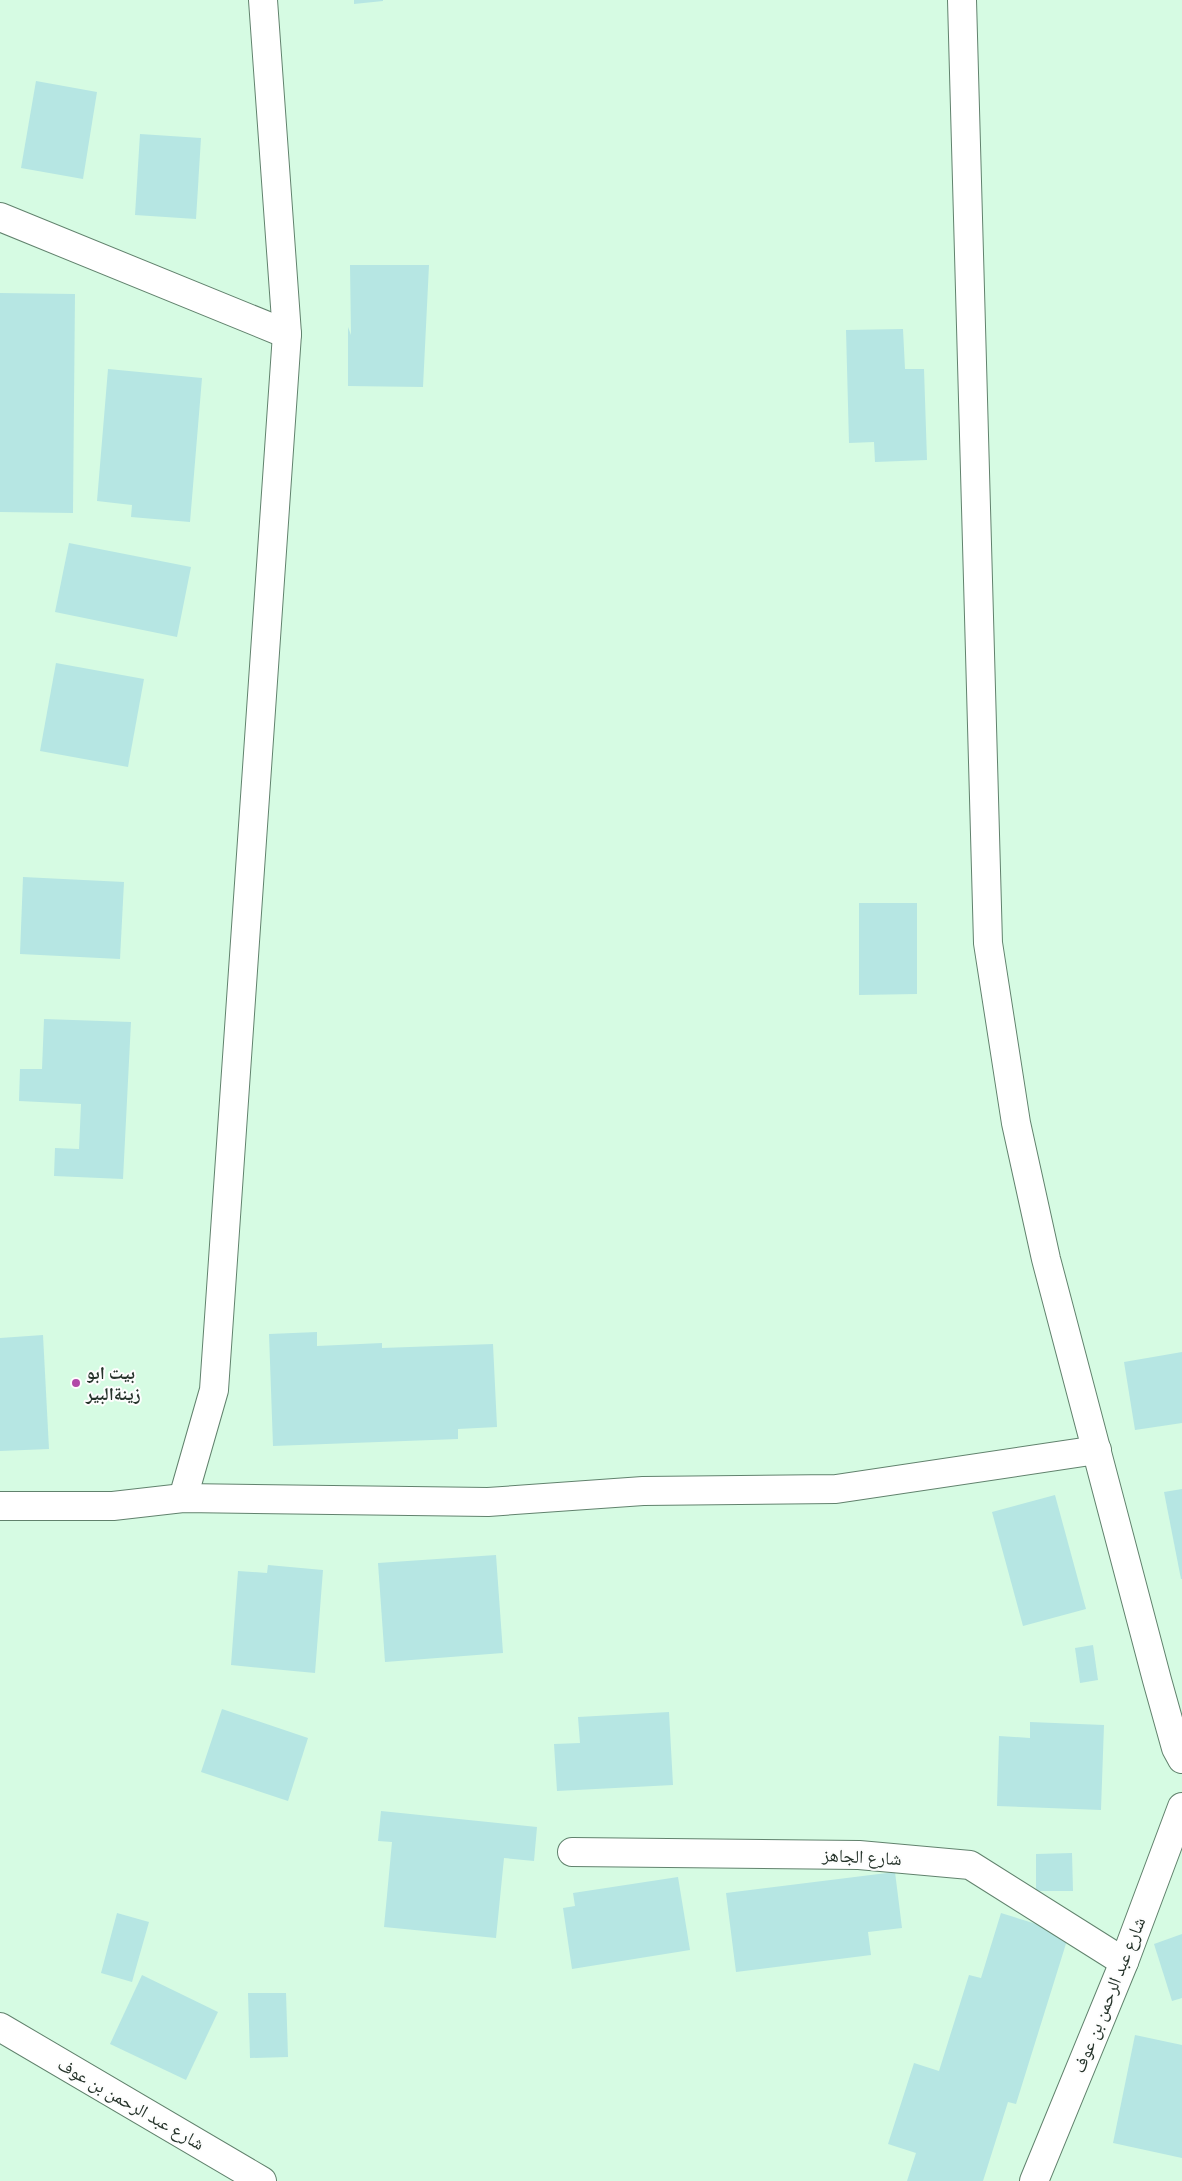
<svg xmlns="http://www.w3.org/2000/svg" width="1182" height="2181" font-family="Signika,'Noto Naskh Arabic',sans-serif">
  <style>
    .building { fill: #b6e6e3 }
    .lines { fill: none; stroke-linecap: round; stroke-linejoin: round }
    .minor-casing { stroke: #61826d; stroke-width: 30 }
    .minor { stroke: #fff; stroke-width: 28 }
    .poi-dot { fill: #b247a8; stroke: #fdfdfd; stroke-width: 2 }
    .labels { text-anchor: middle; stroke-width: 4; stroke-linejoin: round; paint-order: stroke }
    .poi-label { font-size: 18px; font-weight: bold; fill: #25332a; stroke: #fdfdfd; text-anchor: start }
    .street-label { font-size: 18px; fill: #25332a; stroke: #fdfdfd }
  </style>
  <rect width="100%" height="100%" fill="#d6fbe3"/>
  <!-- building -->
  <g class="building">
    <path d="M354,0H383V1L354,4Z"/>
    <path d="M36,81L97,92L83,179L21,168Z"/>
    <path d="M140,134L201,138L196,219L135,215Z"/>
    <path d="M350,265H429L423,387L348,386V327L351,335Z"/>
    <path d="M0,293L75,294L73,513L0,512Z"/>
    <path d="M903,329L905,369H924L927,460L875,462L874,442L849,443L846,330Z"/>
    <path d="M108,369L202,378L190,522L131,517L132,505L97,501Z"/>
    <path d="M69,543L191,567L177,637L55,612Z"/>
    <path d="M56,663L144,679L128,767L40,751Z"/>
    <path d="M23,877L124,882L120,959L20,954Z"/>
    <path d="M859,903H917V994L859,995Z"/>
    <path d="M44,1019L131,1022L123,1179L54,1176L55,1148L79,1149L81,1104L19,1101L20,1069H42Z"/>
    <path d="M317,1332V1346L382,1343V1348L493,1344L497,1427L458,1429V1439L273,1446L269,1334Z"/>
    <path d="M43,1335L49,1449L0,1451V1338Z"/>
    <path d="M1182,1352V1423L1135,1430L1124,1362Z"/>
    <path d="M1182,1489V1579H1181L1164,1492Z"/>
    <path d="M1055,1495L1086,1609L1023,1626L992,1512Z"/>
    <path d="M496,1555L503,1653L385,1662L378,1563Z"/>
    <path d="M268,1565L323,1570L315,1673L231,1665L238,1571L267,1573Z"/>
    <path d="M1093,1645L1098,1680L1080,1683L1075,1648Z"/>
    <path d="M222,1709L308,1738L288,1801L201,1772Z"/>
    <path d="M669,1712L673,1785L557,1791L554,1744L580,1743L578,1717Z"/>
    <path d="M1030,1722L1104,1725L1101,1810L997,1806L999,1736L1030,1738Z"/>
    <path d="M381,1811L537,1827L534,1861L504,1858L496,1938L384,1927L392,1842L378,1841Z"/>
    <path d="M1072,1853L1073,1891H1036V1854Z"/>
    <path d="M895,1872L902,1928L868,1932L871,1955L736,1972L726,1893Z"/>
    <path d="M678,1877L690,1950L572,1969L563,1908L575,1906L573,1893Z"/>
    <path d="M117,1913L149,1922L132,1982L101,1973Z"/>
    <path d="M1001,1913L1069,1934L1016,2104L1008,2102L983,2181H907L916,2153L888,2144L914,2063L939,2071L969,1975L981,1978Z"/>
    <path d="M1182,1934V1998L1172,2001L1154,1944Z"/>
    <path d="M142,1975L218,2012L186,2080L110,2044Z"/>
    <path d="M248,1993H286L288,2057L250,2058Z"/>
    <path d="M1135,2035L1182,2045V2158L1113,2143Z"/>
  </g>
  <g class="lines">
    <defs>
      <g id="minor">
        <path d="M962,0L988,943L1016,1123L1046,1259L1157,1680L1176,1748L1182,1759"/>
        <path d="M0,217L287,334"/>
        <path d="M183,1498L214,1390L287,334L263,0"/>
        <path d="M0,1506H113L183,1498L488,1502L643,1491L836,1489L1097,1450"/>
        <path d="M572,1852L859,1855L970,1865L1124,1962"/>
        <path d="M0,2027L262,2181"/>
        <path d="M1034,2181L1124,1962L1182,1807"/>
      </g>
    </defs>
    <!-- minor casing -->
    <use href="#minor" class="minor-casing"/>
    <!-- minor -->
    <use href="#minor" class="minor"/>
  </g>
  <!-- markers -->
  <circle class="poi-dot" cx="76" cy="1383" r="5"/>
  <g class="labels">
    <!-- poi labels -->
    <g class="poi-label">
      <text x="86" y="1379">بيت ابو<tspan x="86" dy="21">زينةالبير</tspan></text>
    </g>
    <!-- street labels -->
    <g class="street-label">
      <text transform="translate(862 1857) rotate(3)" y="6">شارع الجاهز</text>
      <text transform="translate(1109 1995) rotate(-68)" y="6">شارع عبد الرحمن بن عوف</text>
      <text transform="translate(131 2104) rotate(30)" y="6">شارع عبد الرحمن بن عوف</text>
    </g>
  </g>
</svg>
